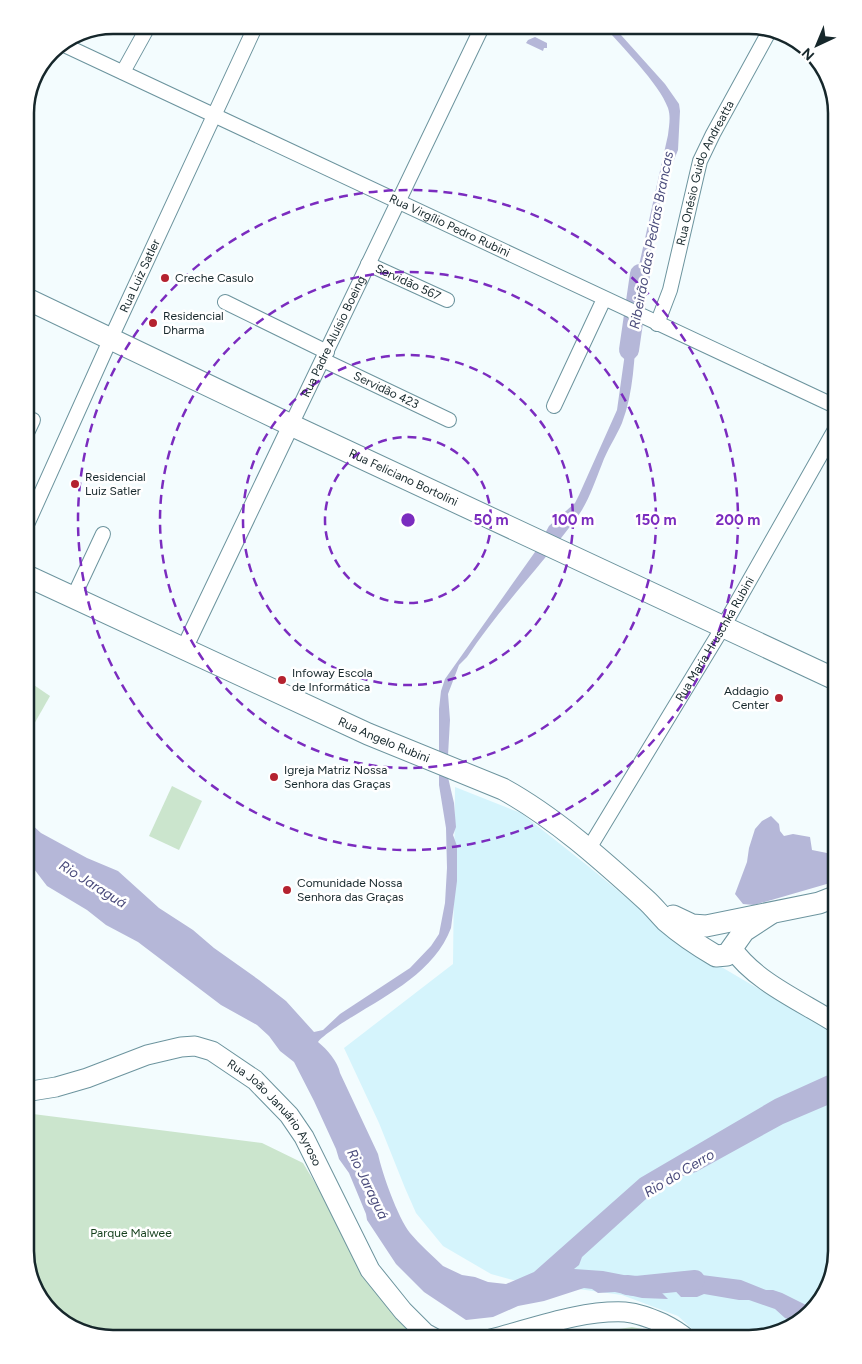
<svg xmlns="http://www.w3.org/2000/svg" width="862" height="1364" font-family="Figtree,sans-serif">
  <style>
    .built { fill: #d5f4fc }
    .green { fill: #cbe5cd }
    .water { fill: #b5b7d8 }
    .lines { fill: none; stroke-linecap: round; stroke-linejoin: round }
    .river { stroke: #b5b7d8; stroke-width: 20 }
    .minor-casing { stroke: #6c949e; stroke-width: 16 }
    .tertiary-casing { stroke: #6c949e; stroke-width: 18 }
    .secondary-casing { stroke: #6c949e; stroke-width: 21 }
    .primary-casing { stroke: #6c949e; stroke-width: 23 }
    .minor { stroke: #fff; stroke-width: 14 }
    .tertiary { stroke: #fff; stroke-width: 16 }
    .secondary { stroke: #fff; stroke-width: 19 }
    .primary { stroke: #fff; stroke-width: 21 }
    .ring { fill: none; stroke: #7b2cbf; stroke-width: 2.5; stroke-dasharray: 9 6 }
    .poi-dot { fill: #b4222f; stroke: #fff; stroke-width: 2 }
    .labels { text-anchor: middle; stroke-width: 5; stroke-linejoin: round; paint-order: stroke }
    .street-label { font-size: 12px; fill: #16272b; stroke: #fff }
    .poi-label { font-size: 12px; fill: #16272b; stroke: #fff; text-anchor: start }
    .park-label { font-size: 12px; fill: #143f1c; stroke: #fff }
    .water-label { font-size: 14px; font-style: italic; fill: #4b4c7c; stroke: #fff }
    .rim { fill: none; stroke: #16272b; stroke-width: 2.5 }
    .centre { fill: #7b2cbf; stroke: #fff; stroke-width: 2.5 }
    .ring-label { font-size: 15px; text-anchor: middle; font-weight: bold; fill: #7b2cbf; stroke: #fff; stroke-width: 5; stroke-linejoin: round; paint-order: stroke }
  </style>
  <rect width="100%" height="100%" fill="#f3fcfe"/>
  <!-- built -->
  <path class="built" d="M455,787L521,813L588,866L684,945L837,1035V1251L825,1295L788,1330L749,1339H703L678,1316L622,1295L513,1280L491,1274L443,1246L416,1213L405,1188L379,1123L344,1048L453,964Z"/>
  <!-- green -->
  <g class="green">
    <path d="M25,679L50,696L25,740Z"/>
    <path d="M172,786L202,801L179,850L149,836Z"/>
    <path d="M25,1113L262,1143L303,1163L379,1289L423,1339H108L64,1324L34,1290L25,1251Z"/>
    <path d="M632,1327L658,1332L667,1339H554Z"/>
  </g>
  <!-- water -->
  <g class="water">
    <path d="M603,25H612L665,84L679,104L680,111L678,150L663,187L656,235L647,266L639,302L632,298L634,288L668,135C669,126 671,117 668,108C659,83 621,46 603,25Z"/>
    <path d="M535,37L547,43V48H544L543,51L526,43L528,40Z"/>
    <path d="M627,321L637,326C634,358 634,392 622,423C616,437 607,450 602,464C595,481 590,498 580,513C545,562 501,606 467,657L459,665L448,694L450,720L447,773L454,803L456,827L453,835L457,846V881L451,928C435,971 389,994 352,1017C345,1021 322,1036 318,1042C327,1049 338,1062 340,1073L378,1154C382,1173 398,1218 410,1233C420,1245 432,1255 443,1266L462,1275L475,1277L488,1282L506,1284L534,1272L640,1178L775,1099L837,1071V1101L783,1124L696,1172L679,1177L646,1199L582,1257L579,1265L574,1269L603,1271L634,1277L647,1278L668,1299L642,1298L615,1292L598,1293L592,1289L584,1288L544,1301L518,1306L493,1317L466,1320L424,1292L396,1264L367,1220L366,1214L349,1173L339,1159L336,1149L314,1101L294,1062L280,1051L269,1036L257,1025L221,1005L138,942L106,925L87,910L47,886L34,869L25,862V816L30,823L41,833L87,858L118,871L159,908L193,930L214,948L259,980L286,1001L314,1032L323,1030L340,1014L410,968L431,946L439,934L445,903L447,868L446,828L439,785V709L441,691L445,679L535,552L549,526L575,503L579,495L617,410L626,346Z"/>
    <path d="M771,816L779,824L780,831L784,836L793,834L810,837L812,850L827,853L830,859H837V881L754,905L743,904L735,894L747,862L749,848L755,829L762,821Z"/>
    <path d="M702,1275L741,1280L766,1290H773L782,1293L812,1308L796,1322L785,1318L775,1309L749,1300H739L704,1294L697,1297H681L663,1278L676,1279Z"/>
  </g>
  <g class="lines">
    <!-- river -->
    <g class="river">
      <path d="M629,350L640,274"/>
      <path d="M627,1285L636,1286L695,1280"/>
    </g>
    <defs>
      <g id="minor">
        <path id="s1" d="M62,44L837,407"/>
        <path d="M123,72L149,25"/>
        <path id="s2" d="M368,264L447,300"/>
        <path d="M225,302L327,352"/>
        <path id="s3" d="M657,324L670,290L700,161L713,134L770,30"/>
        <path id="s4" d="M323,360L449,420"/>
        <path d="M554,406L604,299"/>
        <path id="s5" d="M291,425L483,25"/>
        <path d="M25,437L33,420"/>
        <path id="s6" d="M25,529L111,338L256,25"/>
        <path d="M73,598L103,534"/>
        <path id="s7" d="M588,850L723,627L837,426"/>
      </g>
      <path id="tertiary" d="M184,649L291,425"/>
      <g id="secondary">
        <path d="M732,948C755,982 803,1002 837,1024"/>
        <path id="s8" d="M25,1092L56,1087L87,1078L147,1055L181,1047L195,1046L212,1051L255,1080L289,1115L304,1137L370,1270L403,1311L425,1333L436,1339"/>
        <path d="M491,1339C534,1328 580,1310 625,1312C638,1313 650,1318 662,1323C672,1328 679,1332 687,1339"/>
      </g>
      <g id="primary">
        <path id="s9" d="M25,298L291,425L837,680"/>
        <path id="s10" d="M25,575L368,734L503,789C554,817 602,860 645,899C653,906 659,914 666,921C681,934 699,946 716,956L727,955L744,931L770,914"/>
        <path d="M673,916L692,925L706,926L819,903L837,896"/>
      </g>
    </defs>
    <!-- minor casing -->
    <use href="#minor" class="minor-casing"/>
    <!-- tertiary casing -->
    <use href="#tertiary" class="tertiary-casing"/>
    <!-- secondary casing -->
    <use href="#secondary" class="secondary-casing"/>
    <!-- primary casing -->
    <use href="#primary" class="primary-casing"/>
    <!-- minor -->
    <use href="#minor" class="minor"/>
    <!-- tertiary -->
    <use href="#tertiary" class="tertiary"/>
    <!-- secondary -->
    <use href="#secondary" class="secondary"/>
    <!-- primary -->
    <use href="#primary" class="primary"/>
  </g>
  <!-- distance rings -->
  <g class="ring">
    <circle cx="408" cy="520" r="83"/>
    <circle cx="408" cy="520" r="165"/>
    <circle cx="408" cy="520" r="248"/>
    <circle cx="408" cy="520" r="330"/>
  </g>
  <!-- markers -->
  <g class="poi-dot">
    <circle cx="165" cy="278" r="5"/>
    <circle cx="153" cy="323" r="5"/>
    <circle cx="75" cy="484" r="5"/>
    <circle cx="282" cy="680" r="5"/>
    <circle cx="779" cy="698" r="5"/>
    <circle cx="274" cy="777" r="5"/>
    <circle cx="287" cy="890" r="5"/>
  </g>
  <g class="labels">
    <!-- street labels -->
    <g class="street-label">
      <text dy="4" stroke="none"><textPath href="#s3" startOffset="159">Rua Onésio Guido Andreatta</textPath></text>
      <text dy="4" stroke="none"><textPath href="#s1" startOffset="428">Rua Virgílio Pedro Rubini</textPath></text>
      <text dy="4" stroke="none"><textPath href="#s6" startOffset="278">Rua Luiz Satler</textPath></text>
      <text dy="4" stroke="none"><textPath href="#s2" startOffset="44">Servidão 567</textPath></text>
      <text dy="4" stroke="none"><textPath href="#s5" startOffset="98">Rua Padre Aluísio Boeing</textPath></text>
      <text dy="4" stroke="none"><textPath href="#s4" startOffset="70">Servidão 423</textPath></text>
      <text dy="4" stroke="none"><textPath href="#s9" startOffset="419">Rua Feliciano Bortolini</textPath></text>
      <text dy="4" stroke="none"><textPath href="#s7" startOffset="246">Rua Maria Hruschka Rubini</textPath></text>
      <text dy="4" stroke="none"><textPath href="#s10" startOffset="395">Rua Angelo Rubini</textPath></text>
      <text dy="4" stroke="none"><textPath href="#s8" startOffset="284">Rua João Januário Ayroso</textPath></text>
    </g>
    <!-- poi labels -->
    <g class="poi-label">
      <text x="175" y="282">Creche Casulo</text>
      <text x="163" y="320">Residencial<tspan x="163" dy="14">Dharma</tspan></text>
      <text x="85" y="481">Residencial<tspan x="85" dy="14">Luiz Satler</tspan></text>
      <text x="292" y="677">Infoway Escola<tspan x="292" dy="14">de Informática</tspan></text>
      <text x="769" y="695" text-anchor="end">Addagio<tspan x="769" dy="14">Center</tspan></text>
      <text x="284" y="774">Igreja Matriz Nossa<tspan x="284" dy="14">Senhora das Graças</tspan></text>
      <text x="297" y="887">Comunidade Nossa<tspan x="297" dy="14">Senhora das Graças</tspan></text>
    </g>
    <!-- park labels -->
    <g class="park-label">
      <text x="131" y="1237">Parque Malwee</text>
    </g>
    <!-- water labels -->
    <g class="water-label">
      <text transform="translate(651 240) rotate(-79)" y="5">Ribeirão das Pedras Brancas</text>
      <text transform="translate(93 884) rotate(32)" y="5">Rio Jaraguá</text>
      <text transform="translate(679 1173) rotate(-31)" y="5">Rio do Cerro</text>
      <text transform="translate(368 1184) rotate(64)" y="5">Rio Jaraguá</text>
    </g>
  </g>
  <!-- crop -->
  <path d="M0 0H862V1364H0ZM113 34H749A79 79 0 0 1 828 113V1251A79 79 0 0 1 749 1330H113A79 79 0 0 1 34 1251V113A79 79 0 0 1 113 34Z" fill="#fff" fill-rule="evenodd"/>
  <path class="rim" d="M113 34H749A79 79 0 0 1 828 113V1251A79 79 0 0 1 749 1330H113A79 79 0 0 1 34 1251V113A79 79 0 0 1 113 34Z"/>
  <circle cx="408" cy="520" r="8" class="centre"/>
  <g class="ring-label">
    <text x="491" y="525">50 m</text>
    <text x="573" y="525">100 m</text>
    <text x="656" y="525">150 m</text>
    <text x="738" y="525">200 m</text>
  </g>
  <!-- north arrow -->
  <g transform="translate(817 45) rotate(224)" stroke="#ffffff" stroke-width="4" paint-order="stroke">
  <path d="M0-4L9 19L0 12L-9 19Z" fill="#16272b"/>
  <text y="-8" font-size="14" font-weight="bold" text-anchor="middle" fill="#16272b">N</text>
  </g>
</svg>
